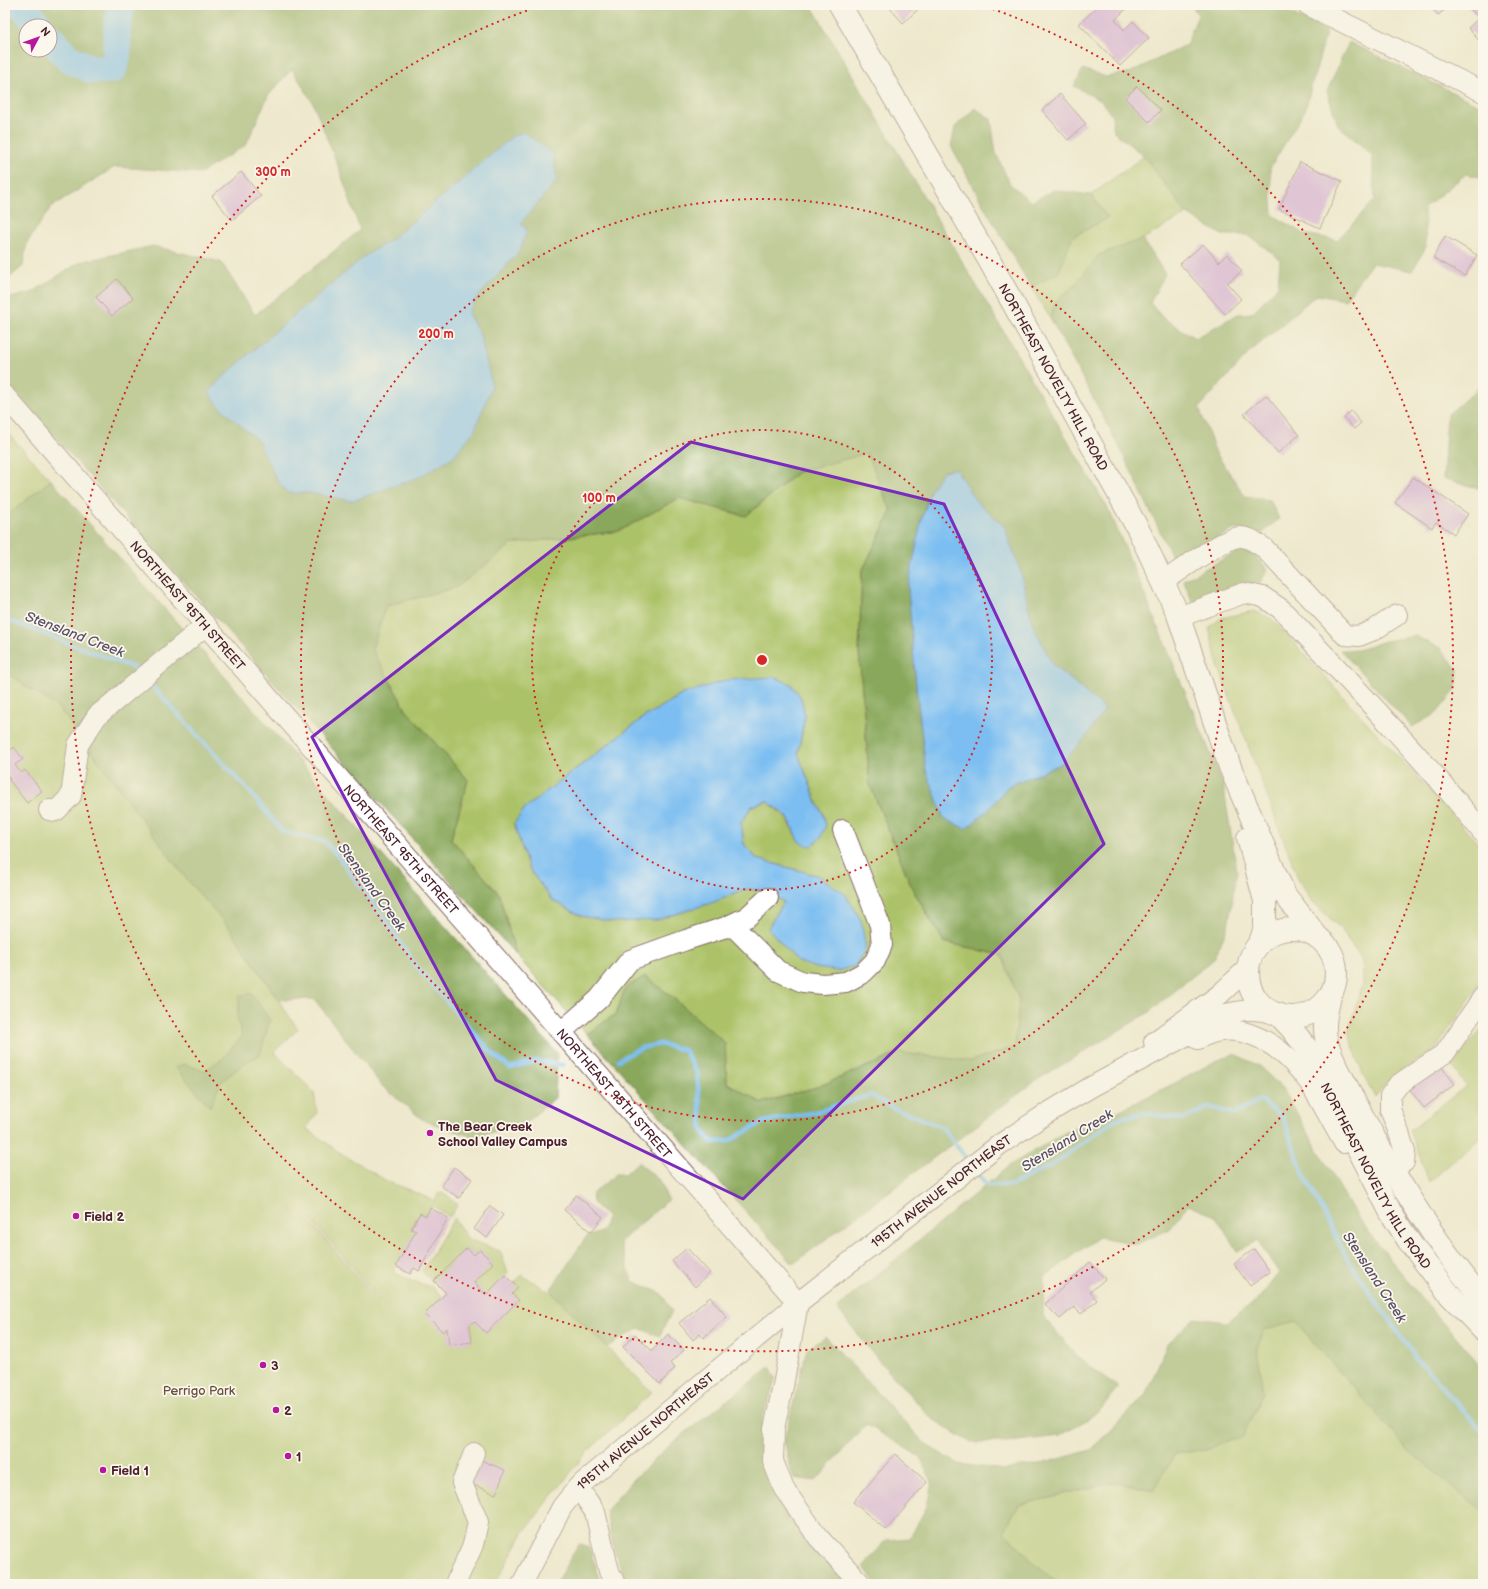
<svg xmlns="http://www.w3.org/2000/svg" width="1488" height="1589" font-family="'Balsamiq Sans',sans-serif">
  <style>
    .green { fill: #acc267; stroke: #7b7049; fill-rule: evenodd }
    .forest { fill: #89a85c; stroke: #6a6444; fill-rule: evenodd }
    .water { fill: #7cbef1; stroke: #636e8e }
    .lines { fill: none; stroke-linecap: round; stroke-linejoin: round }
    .stream { stroke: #7cbef1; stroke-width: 4.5 }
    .river { stroke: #7cbef1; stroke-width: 28 }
    .building { fill: #cf9cdc }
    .minor-casing { stroke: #836664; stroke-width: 22 }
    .major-casing { stroke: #836664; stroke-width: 24 }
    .minor { stroke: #fff; stroke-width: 20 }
    .major { stroke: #fff; stroke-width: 22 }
    .marked { fill: none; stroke: #7b2cbf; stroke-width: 3; stroke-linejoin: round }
    .ring { fill: none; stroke: #d62828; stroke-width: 2; stroke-dasharray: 2 4 }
    .poi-dot { fill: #b5179e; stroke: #fbf7ec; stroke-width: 1.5 }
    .labels { text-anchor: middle; stroke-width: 3.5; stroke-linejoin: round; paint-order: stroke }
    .street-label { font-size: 13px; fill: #4a1f2b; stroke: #fbf7ec }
    .poi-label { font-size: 13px; font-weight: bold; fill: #4a1f2b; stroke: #fbf7ec; text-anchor: start }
    .park-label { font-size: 13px; fill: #67503d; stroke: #fbf7ec }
    .water-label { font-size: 14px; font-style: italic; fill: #594f66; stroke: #fbf7ec }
    .centre { fill: #d62828; stroke: #fbf7ec; stroke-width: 2 }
    .ring-label { font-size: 12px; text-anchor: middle; font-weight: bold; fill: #d62828; stroke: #fbf7ec; stroke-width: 3.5; stroke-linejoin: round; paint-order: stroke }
  </style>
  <rect width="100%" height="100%" fill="#fbf7ec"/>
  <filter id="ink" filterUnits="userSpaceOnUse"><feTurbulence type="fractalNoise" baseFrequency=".025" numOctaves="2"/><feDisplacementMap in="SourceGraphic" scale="8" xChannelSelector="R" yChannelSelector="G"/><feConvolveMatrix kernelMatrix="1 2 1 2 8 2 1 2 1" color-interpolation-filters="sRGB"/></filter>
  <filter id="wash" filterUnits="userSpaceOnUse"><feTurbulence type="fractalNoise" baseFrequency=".012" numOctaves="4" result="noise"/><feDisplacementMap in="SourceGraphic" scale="16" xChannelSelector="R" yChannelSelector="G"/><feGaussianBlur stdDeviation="0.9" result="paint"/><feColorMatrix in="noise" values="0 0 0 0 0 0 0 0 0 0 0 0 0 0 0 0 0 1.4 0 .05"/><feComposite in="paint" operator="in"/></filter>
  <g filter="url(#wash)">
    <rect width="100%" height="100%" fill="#eee9ce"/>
    <!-- green -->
    <g class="green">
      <path d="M1144,156L1187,214L1143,239L1099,255L1075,285L1056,301L1050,318L1031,287L1059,272L1072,237L1108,218L1091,195Z"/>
      <path d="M5,430L51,480L5,517Z"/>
      <path d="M867,453L891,511L862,572L859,653L870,785L913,890L944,942L1002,955L1019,1000L1015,1047L971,1061L900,1053L820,1086L762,1103L727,1083L725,1043L625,989L616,1014L587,1034L516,955L499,894L451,839L468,780L406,710L372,649L386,606L457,587L512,544L619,531L679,498L746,516L798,472ZM683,694L805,715L798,754L818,805L823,813L798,840L787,818L767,801L752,806L741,823L744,844L757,859L819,876L768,928L784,902L766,891L747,889L714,902L657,920L552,900L529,869L514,824L525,808L644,717Z"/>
      <path d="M1254,611L1272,619L1483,849V979L1436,1049L1389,1080L1375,1097L1363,1074L1348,1032L1363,983L1362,961L1341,929L1313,902L1298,878L1218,666L1209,628L1221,618Z"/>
      <path d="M5,672L59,708L184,876L231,930L298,1029L274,1052L314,1092L317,1113L306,1128L339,1152L385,1180L435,1201L438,1194L444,1193C448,1195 452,1201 458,1204L450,1217L432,1206L426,1216L420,1213L411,1228L416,1231L393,1272L412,1281L432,1287L443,1297L425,1314L443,1332L447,1328L449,1344L472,1342L470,1325L474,1321L486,1333L519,1301L512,1294L513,1284L522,1275L553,1294L652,1392L586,1453L523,1533L495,1584H5ZM305,1213L379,1298L378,1300L304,1215Z"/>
      <path d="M1483,1026V1136L1429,1182L1410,1130L1466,1086L1453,1067Z"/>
      <path d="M454,1218L468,1239L500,1251L508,1273L486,1295L474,1283L493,1263L480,1250L474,1255L467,1248L432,1282L422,1271Z"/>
      <path d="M1295,1321L1410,1452L1483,1511V1584H1058L1035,1564L1004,1532L1019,1505L1113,1482L1153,1491L1175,1454L1207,1449L1263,1392L1257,1348L1265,1329Z"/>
    </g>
    <!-- forest -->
    <g class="forest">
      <path d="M5,5H811L1110,512L1223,783L1237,871L1228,927L1214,959L1148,1013L1037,1080L793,1264L587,1034L616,1014L625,989L645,976L676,1000L725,1043L727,1083L762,1103L820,1086L900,1053L971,1061L1015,1047L1019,1000L1002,955L944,942L913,890L870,785L859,653L862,572L891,511L867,453L798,472L746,516L679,498L619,531L512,544L457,587L386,606L372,649L406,710L468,780L451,839L499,894L516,955L5,381V299L31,293L80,262L153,246L221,262L255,315L360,230L340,171L313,103L292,69L268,96L246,145L201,173L115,167L51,207L27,243L23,266L5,282ZM26,26H50V50H26ZM557,180L521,223L519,252L476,299L468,313L480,335L352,501L310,493H288L278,482L258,441L210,393L218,382L249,354L365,256L392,239ZM956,469L976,502L1004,526L1021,573L1032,623L1052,664L1080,687L1061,764L1007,786L990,808L921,522L930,491L943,471Z"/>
      <path d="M1191,5H1274L1327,30L1305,110L1270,168L1273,215L1304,234L1337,240L1375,200L1372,155L1338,125L1327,91L1349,42L1483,107V178L1466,174L1424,208L1426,247L1412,271L1372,263L1345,300L1316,295L1250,352L1199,408L1216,453L1245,496L1270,500L1279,519L1261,534L1235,529L1174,561L1121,450L1050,318L1056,301L1075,285L1099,255L1143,239L1165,274L1150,303L1163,318L1195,338L1238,314L1252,313L1278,286L1280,259L1248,235H1222L1187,214L1144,156L1114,132L1112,116L1101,101L1074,86L1083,69L1106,77L1131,72L1186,45L1198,15Z"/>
      <path d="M975,108L991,119L996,153L1010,184L1031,202L1054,190L1091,195L1108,218L1072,237L1059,272L1031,287L983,205L951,146L955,127Z"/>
      <path d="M1483,384V490L1443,478L1447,415Z"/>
      <path d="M51,480L557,1053L555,1098L524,1124L473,1137L423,1120L382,1086L314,999L279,1000L231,930L184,876L59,708L5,672V517Z"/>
      <path d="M1241,550L1253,554L1268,569L1260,583L1244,584L1195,607L1183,580Z"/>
      <path d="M1415,636L1440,648L1459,671L1455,691L1437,713L1412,727L1340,650H1358L1385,641Z"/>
      <path d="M251,993L270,1020L260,1055L246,1062L221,1082L210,1107L175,1067L185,1064L203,1071L222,1059L242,1036L237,1017L240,996Z"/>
      <path d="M1235,1054L1259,1066L1283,1089L1357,1217L1427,1305L1483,1368V1511L1410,1452L1295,1321L1265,1329L1257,1348L1263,1392L1243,1436L1207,1449L1175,1454L1153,1491L1113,1482L1019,1505L1004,1532L1035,1564L1058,1584H878L863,1567L886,1540L910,1538L927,1506L932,1482L920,1457L866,1424L816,1481L793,1478L784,1440L807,1349L826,1337L926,1445L959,1464L1004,1470L1044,1463L1091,1450L1146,1394L1167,1344L1194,1318L1227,1322L1258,1299L1279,1273L1258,1241L1237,1251L1215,1216L1188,1205L1170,1229L1137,1244L1099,1237L1044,1277L1043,1315L1077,1357L1118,1387L1098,1413L1060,1436L1010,1442H970L931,1418L879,1361L837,1308L1010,1165L1066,1132L1116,1112L1187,1077L1215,1061Z"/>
      <path d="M638,1162L660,1181L668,1200L620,1242L632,1281L661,1293L672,1311L659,1337L639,1328L607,1347L553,1294L551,1289L586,1237L603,1231L607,1217L593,1203L592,1194L616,1174H625Z"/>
      <path d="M770,1367L776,1378L762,1421L765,1470L786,1512L810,1544L848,1584H626L613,1546L606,1511L632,1481L671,1444Z"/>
      <path d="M579,1544L589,1548L602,1584H555Z"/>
    </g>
    <!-- water -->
    <g class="water">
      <path d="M524,132L553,154L557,180L521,223L527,231L519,252L476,299L468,313L480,335L492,386L474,431L454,456L419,477L352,501L310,493H288L278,482L258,441L222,409L209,393L218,382L249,354L316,297L365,256L392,239L513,136Z"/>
      <path d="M956,469L976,501L1004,526L1021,573L1032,623L1052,664L1105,709L1086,737L1061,764L1008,786L990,808L966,829L944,819L926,770L916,686L908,588L921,522L930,491L943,471Z"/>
      <path d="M774,677L791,684L801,698L805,715L798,754L818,805L823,813L826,825L821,837L812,846C792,846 797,829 787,817C782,811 773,806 767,801L752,806L741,823L744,844L757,859L819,876L845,894L861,920L866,948L855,966L837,971L816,968L798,962L768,928L784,902L766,891L747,889L714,902L657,920L613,922L581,916L552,900L529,869L514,824L525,808L644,717L683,694L726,680Z"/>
    </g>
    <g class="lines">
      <!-- stream -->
      <g class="stream">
        <path d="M5,619L137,669"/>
        <path d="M150,684L249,791L283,832L324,841L338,856L383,917L415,965L492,1053L510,1068L536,1061L563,1065"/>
        <path d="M618,1060L641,1048L660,1044L684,1050L697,1072L702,1130L712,1142L729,1141L763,1122L816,1112L871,1095L893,1108L942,1127L969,1162"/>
        <path d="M975,1170L986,1185H1012L1052,1165L1116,1119L1143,1113L1183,1119L1209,1107L1234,1114L1260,1100L1283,1117L1302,1171L1348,1260L1417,1359L1479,1427L1483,1430"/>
      </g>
      <!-- river -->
      <g class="river">
        <path d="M22,5L39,26"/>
        <path d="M50,38L68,58L92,70L113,69L117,55V28L121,5"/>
      </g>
    </g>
    <g id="blocks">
      <!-- building -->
      <g class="building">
        <path d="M891,5H923L903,23L889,7Z"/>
        <path d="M1099,5H1124L1127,8L1115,20L1124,30L1133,21L1149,38L1120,66L1079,24Z"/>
        <path d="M1429,5H1451L1438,15Z"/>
        <path d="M1468,5H1483V45L1468,28L1479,18L1467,6Z"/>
        <path d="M1137,86L1161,110L1149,122L1125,98Z"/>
        <path d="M1060,94L1086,124L1068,140L1042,110Z"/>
        <path d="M1300,162L1342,181L1320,228L1279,209Z"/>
        <path d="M241,172L261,196L232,220L212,196Z"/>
        <path d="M1445,236L1477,255L1465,276L1433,258Z"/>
        <path d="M1203,244L1219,262L1227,254L1242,271L1227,283L1241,299L1225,314L1180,264Z"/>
        <path d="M117,279L133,298L112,316L96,297Z"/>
        <path d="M1266,395L1299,435L1278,453L1244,414Z"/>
        <path d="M1351,411L1361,423L1354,429L1344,418Z"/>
        <path d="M1413,477L1468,514L1454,534L1436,522L1432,528L1395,503Z"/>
        <path d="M14,747L23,759L15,765L21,773L25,770L42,791L27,803L9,780L10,779L6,774L5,775V755Z"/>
        <path d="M1441,1066L1455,1084L1424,1108L1410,1090Z"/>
        <path d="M454,1167L472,1179L459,1198L441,1186Z"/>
        <path d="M576,1195L603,1217L591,1232L564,1210Z"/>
        <path d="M490,1206L503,1215L487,1238L474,1229Z"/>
        <path d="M430,1208L448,1218L419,1271L414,1268L410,1274L396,1266L416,1231L411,1229L420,1213L426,1216Z"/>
        <path d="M467,1248L474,1255L480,1250L493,1263L474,1283L486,1295L505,1275L518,1288L512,1294L519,1300L486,1333L474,1321L470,1325L472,1342L449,1345L447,1328L443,1332L425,1314L446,1293L434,1281Z"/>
        <path d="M687,1248L710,1273L695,1287L672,1261Z"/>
        <path d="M1254,1249L1270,1272L1250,1286L1234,1264Z"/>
        <path d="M1090,1262L1105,1279L1090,1292L1097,1300L1081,1314L1074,1307L1060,1319L1045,1304Z"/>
        <path d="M710,1297L727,1317L703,1338L700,1334L693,1340L679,1323Z"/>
        <path d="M635,1334L652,1351L668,1334L684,1350L670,1363L675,1368L660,1384L623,1347Z"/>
        <path d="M895,1454L927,1482L886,1530L853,1502Z"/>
        <path d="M481,1460L505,1470L496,1494L471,1484Z"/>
      </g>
    </g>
  </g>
  <g filter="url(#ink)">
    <use href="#blocks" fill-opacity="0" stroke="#836664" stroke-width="1"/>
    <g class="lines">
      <defs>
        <g id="minor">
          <path d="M1308,5L1483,92"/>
          <path id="s1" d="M5,396L798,1303"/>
          <path d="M1163,582C1178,572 1224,538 1239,537C1249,536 1256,543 1264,548L1345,635L1359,636L1374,630L1397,615"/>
          <path d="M1179,617L1244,593L1263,597L1281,609C1350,682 1420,754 1483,833"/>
          <path d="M49,810L56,811L71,796L78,745L97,716L206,625"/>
          <path d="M726,927L735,928L778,971L803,982L823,984L846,982L863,973L875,961L882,945L880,925L843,830"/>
          <path d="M561,1032L599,999L630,960L686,940L726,927L747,917L768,898"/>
          <path d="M1198,1039C1241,1014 1284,1048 1309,1082C1322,1102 1332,1123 1344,1143"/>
          <path d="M1154,1042L1219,995L1247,969"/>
          <path d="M1393,1170L1404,1162L1405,1152L1399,1133L1390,1109V1096L1398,1085L1408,1078L1445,1053L1483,997"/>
          <path d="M798,1303L783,1386L774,1429L773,1461L784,1489L818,1537L861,1584"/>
          <path d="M578,1487L595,1512L609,1571L615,1584"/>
          <path d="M455,1584L473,1545L478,1522L462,1483L474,1453"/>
          <path id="s2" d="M522,1584L562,1507L578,1487L798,1303L999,1145L1046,1114L1091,1087L1226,1014C1246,1009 1254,1009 1274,1013"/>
        </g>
        <g id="major">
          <path id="s3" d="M840,5L989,260L1138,529L1177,612L1230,767L1276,875L1285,895L1316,935"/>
          <path d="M1248,838L1265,901V928L1260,942"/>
          <circle cx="1292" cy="973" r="44"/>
          <path d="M1330,996C1327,1010 1323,1024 1326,1038C1329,1054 1344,1081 1352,1096C1389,1168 1431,1238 1483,1300"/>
          <path id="s4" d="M1278,1014L1291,1028L1306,1047L1391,1213L1408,1240L1449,1294L1483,1330"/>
        </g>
      </defs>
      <!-- minor casing -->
      <use href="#minor" class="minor-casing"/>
      <!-- major casing -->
      <use href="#major" class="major-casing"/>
      <!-- minor -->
      <use href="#minor" class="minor"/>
      <!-- major -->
      <use href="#major" class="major"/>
    </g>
  </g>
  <!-- marked area -->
  <path d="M0 0H1488V1589H0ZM691,442L944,504L1104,844L743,1199L496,1080L312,737Z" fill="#eee9ce" fill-opacity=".55" fill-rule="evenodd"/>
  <path class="marked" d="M691,442L944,504L1104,844L743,1199L496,1080L312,737Z"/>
  <!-- distance rings -->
  <g class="ring">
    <circle cx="762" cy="660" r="230"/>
    <circle cx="762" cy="660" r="461"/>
    <path d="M987 7A691 691 0 1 1 537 7"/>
  </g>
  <!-- markers -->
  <g class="poi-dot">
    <circle cx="430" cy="1133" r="4"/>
    <circle cx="76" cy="1216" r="4"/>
    <circle cx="263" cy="1365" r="4"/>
    <circle cx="276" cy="1410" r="4"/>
    <circle cx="288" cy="1456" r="4"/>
    <circle cx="103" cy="1470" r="4"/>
  </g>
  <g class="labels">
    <!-- street labels -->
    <g class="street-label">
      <text dy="5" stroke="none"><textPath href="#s3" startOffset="429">NORTHEAST NOVELTY HILL ROAD</textPath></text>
      <text dy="5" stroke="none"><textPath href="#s1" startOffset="278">NORTHEAST 95TH STREET</textPath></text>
      <text dy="5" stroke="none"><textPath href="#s1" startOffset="602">NORTHEAST 95TH STREET</textPath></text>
      <text dy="5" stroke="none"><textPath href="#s1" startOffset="926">NORTHEAST 95TH STREET</textPath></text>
      <text dy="5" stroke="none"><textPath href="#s4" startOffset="190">NORTHEAST NOVELTY HILL ROAD</textPath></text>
      <text dy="5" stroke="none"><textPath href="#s2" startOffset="581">195TH AVENUE NORTHEAST</textPath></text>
      <text dy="5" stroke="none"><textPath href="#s2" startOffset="200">195TH AVENUE NORTHEAST</textPath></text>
    </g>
    <!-- poi labels -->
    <g class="poi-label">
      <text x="438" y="1131">The Bear Creek<tspan x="438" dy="15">School Valley Campus</tspan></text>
      <text x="84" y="1221">Field 2</text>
      <text x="271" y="1370">3</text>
      <text x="284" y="1415">2</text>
      <text x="296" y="1461">1</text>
      <text x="111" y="1475">Field 1</text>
    </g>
    <!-- park labels -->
    <g class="park-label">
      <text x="199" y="1395">Perrigo Park</text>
    </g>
    <!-- water labels -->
    <g class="water-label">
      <text transform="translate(75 634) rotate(21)" y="5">Stensland Creek</text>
      <text transform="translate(372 887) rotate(54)" y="5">Stensland Creek</text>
      <text transform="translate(1067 1140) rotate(-32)" y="5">Stensland Creek</text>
      <text transform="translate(1375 1277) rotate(57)" y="5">Stensland Creek</text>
    </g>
  </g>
  <circle cx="762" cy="660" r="6" class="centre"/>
  <g class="ring-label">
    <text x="273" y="176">300 m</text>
    <text x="436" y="338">200 m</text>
    <text x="599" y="502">100 m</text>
  </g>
  <!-- margin -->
  <rect width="1488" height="1589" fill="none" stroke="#fbf7ec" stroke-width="20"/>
  <!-- north arrow -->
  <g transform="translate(38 38) rotate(49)"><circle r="19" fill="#fbf7ec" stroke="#b4a19f"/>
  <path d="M0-3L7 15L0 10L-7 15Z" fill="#b5179e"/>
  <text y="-6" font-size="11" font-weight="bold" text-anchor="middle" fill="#4a1f2b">N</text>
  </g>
</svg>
